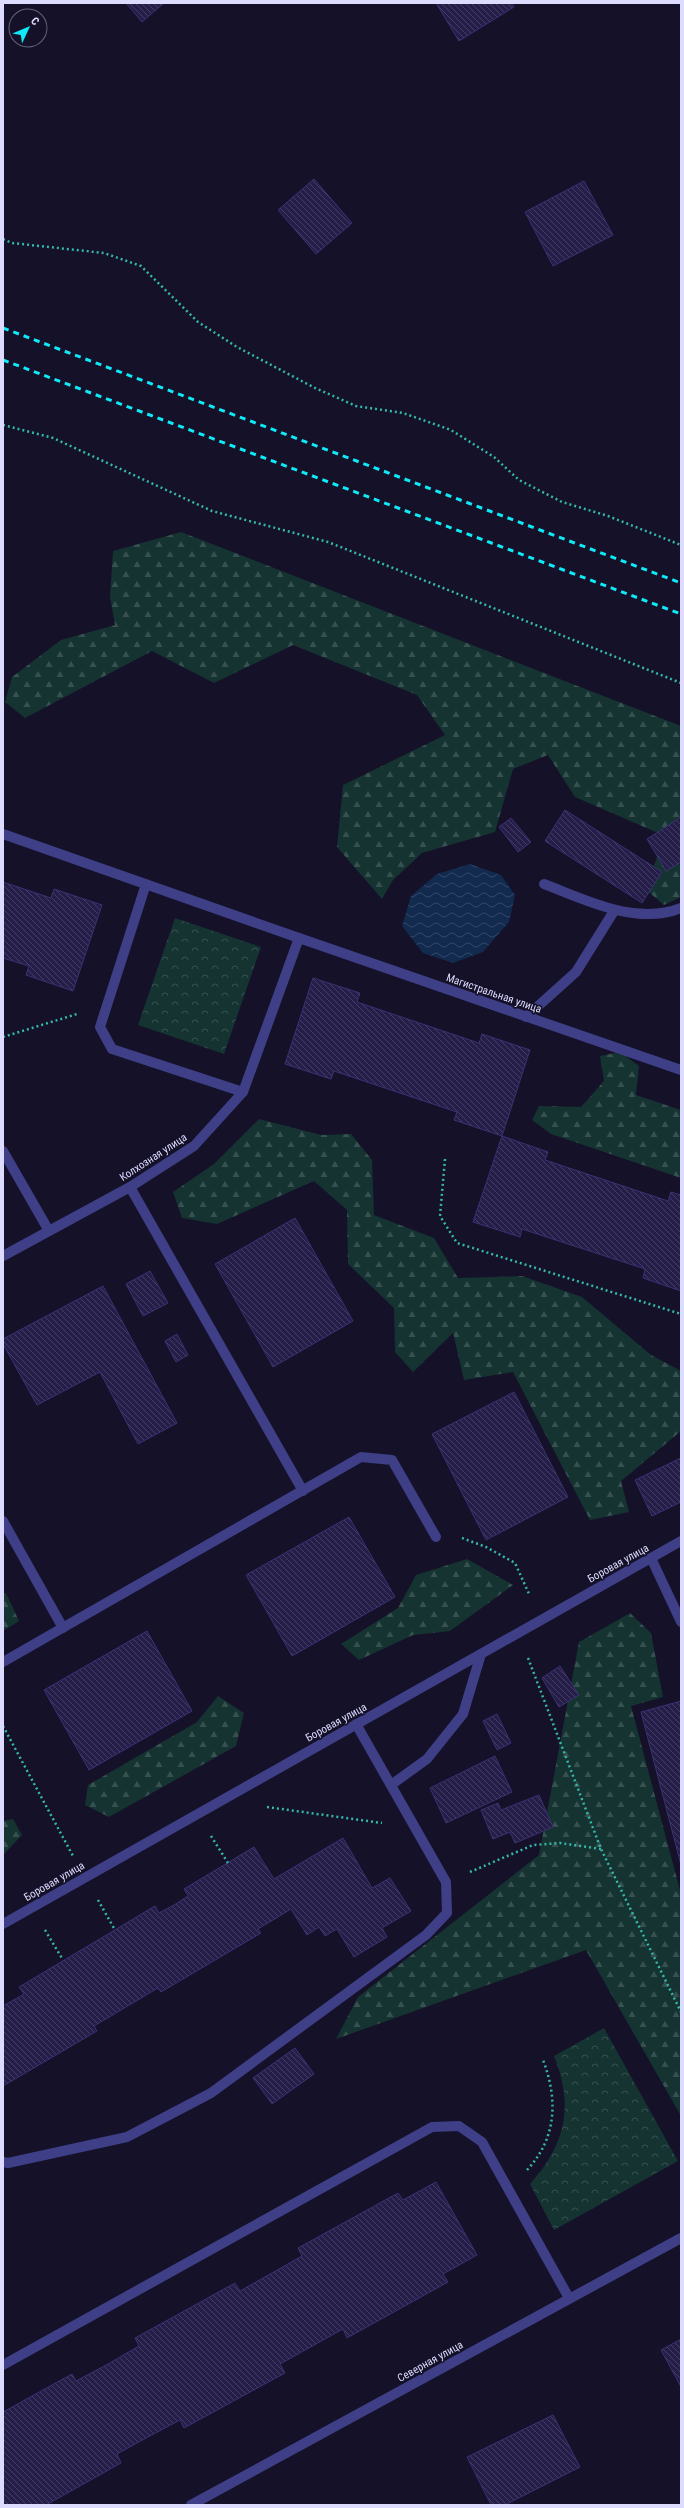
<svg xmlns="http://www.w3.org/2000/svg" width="684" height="2508" font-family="'Roboto Condensed',sans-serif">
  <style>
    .forest { fill: url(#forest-firs) }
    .park { fill: url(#park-crowns) }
    .water { fill: url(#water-waves) }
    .building { fill: url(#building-back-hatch); stroke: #3b3175 }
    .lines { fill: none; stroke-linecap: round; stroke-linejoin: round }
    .path { stroke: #35b8aa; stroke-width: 2.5; stroke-dasharray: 2 3; stroke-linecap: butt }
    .lane { stroke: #3e3f86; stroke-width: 10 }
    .street { stroke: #3e3f86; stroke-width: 10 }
    .rail { stroke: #0eeaf7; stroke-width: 3; stroke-dasharray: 6 5; stroke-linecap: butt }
    .labels { text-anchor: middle; stroke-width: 3.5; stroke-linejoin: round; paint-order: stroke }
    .street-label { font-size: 11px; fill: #dddbfe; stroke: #141129 }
  </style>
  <defs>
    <pattern id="forest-firs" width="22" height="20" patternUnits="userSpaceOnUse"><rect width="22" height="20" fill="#153331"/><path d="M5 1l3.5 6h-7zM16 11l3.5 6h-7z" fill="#375050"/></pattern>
    <pattern id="park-crowns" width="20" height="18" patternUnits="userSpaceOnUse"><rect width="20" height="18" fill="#153331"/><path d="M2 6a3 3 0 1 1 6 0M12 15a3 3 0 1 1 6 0" fill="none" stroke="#375050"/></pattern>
    <pattern id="water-waves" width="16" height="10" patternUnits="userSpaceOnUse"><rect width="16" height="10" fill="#112a4e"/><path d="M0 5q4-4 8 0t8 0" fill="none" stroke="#334869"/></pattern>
    <pattern id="building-back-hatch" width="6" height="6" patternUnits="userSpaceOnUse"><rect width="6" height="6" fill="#251e49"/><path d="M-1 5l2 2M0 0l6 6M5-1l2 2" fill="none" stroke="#443e64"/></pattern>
  </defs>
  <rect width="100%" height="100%" fill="#141129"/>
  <!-- forest -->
  <g class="forest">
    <path d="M181,532L681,726V897L664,905L645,889L665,836L575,797L548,755L513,769L495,832L422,853L393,880L382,899L337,847L343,785L445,735L417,695L293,645L214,683L152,651L25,718L5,702L12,677L61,640L115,625L110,597L113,551Z"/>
    <path d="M620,1052L639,1066L636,1095L681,1110V1178L551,1134L532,1120L539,1106L581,1107L604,1081L600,1056Z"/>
    <path d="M259,1119L321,1135L351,1134L372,1160L374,1215L434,1238L458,1278L522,1276L582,1297L651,1355L681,1371V1431L621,1481L629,1512L590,1520L513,1372L464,1380L453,1333L413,1372L395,1352L394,1308L348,1264L347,1210L314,1181L217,1224L182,1218L173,1192L214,1164Z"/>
    <path d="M467,1559L513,1585L450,1631L413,1635L359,1660L341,1644L398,1608L416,1575Z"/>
    <path d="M3,1593H6L19,1621L3,1631Z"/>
    <path d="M630,1613L651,1633L663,1697L631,1706L681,1894V2116L586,1950L336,2039L358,1997L539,1855L579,1642Z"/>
    <path d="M218,1696L244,1713L236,1746L109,1817L85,1805L88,1785L197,1722Z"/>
    <path d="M13,1819L22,1835L3,1855V1821Z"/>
  </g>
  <!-- park -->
  <g class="park">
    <path d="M175,918L261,947L224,1054L138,1025Z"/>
    <path d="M604,2028L678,2161L554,2230L530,2184C566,2144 574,2106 554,2056Z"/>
  </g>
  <!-- water -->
  <path class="water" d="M470,864L501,875L515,895L509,922L483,952L453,963L423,953L402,926L411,896L437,874Z"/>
  <!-- building -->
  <g class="building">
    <path d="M126,3H164L142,22Z"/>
    <path d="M436,3H511L514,7L459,41Z"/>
    <path d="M314,179L352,223L316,254L278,210Z"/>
    <path d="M584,181L613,235L553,266L525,212Z"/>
    <path d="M565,810L662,872L642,903L545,841Z"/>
    <path d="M681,817V862L666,871L647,839Z"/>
    <path d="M511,818L531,842L518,852L499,827Z"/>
    <path d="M3,882L51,898L54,889L102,905L73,991L26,975L29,966L3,958Z"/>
    <path d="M313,978L360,993L357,1002L479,1043L482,1034L530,1050L502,1136L454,1120L457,1112L334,1071L331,1079L285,1064Z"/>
    <path d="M502,1136L548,1152L545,1160L668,1201L671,1192L681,1195V1291L643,1278L645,1269L522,1229L520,1237L473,1222Z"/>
    <path d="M295,1218L353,1321L273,1367L215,1264Z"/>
    <path d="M150,1271L168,1303L143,1316L126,1284Z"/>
    <path d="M103,1286L177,1423L138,1444L100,1372L37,1405L3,1344V1339Z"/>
    <path d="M177,1334L188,1355L176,1362L165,1341Z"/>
    <path d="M514,1392L568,1497L486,1540L432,1434Z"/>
    <path d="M681,1458V1502L652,1516L635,1480Z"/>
    <path d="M349,1517L395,1597L292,1656L246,1575Z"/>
    <path d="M147,1631L192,1711L89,1770L44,1690Z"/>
    <path d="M560,1666L579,1695L559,1707L542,1678Z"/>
    <path d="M681,1701V1865L641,1712Z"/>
    <path d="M497,1714L511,1743L497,1750L483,1721Z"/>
    <path d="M495,1756L512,1792L446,1823L430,1788Z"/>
    <path d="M539,1795L553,1827L515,1843L510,1832L493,1839L481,1810L498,1803L501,1810Z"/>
    <path d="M343,1838L372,1888L390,1878L411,1911L382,1928L387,1937L354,1957L337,1929L325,1936L319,1927L307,1935L291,1909L258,1929L261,1933L161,1992L158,1988L94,2026L97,2031L3,2086V2006L24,1994L19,1987L155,1906L159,1913L174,1905L188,1896L184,1889L254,1847L274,1879Z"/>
    <path d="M295,2048L314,2074L272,2104L253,2078Z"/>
    <path d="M436,2182L477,2255L443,2274L448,2282L347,2338L343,2329L280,2364L285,2373L184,2428L180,2420L148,2437L117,2454L121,2463L46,2505H3V2412L72,2374L76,2381L108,2364L139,2346L135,2338L235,2283L240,2291L302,2256L298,2248L398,2193L403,2200Z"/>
    <path d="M681,2339V2387L661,2350Z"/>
    <path d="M553,2415L580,2467L505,2505H491L467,2457Z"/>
  </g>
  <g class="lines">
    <!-- path -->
    <g class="path">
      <path d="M3,239L12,243L104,253L141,266L198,322L237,347L315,388L356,406L403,413L451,430L494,457L519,480L562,502L608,516L681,545"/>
      <path d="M3,425L53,438L212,511L328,542L681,683"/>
      <path d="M3,1037L77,1014"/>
      <path d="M445,1159L440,1216L457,1243L681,1314"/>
      <path d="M462,1538L486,1547L515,1563L530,1596"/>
      <path d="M528,1658L601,1849L681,2012"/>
      <path d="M3,1726L73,1856"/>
      <path d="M267,1807L382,1823"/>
      <path d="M211,1836L228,1863"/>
      <path d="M470,1872L533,1845L560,1843L601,1849"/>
      <path d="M98,1900L115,1930"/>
      <path d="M45,1930L63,1960"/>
      <path d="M527,2170C557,2138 558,2099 543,2060"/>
    </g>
    <!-- lane -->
    <g class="lane">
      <path d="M3,834L299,938"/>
      <path d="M146,884L100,1027L112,1049L243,1092"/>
      <path d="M544,884C586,900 636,926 681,908"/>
      <path d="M526,1017L576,972L614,911"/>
      <path d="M3,1151L49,1231"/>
      <path d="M130,1187L303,1491"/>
      <path d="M3,1521L63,1628"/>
      <path d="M651,1558L681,1622"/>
      <path d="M3,1662L361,1457L392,1460L436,1537"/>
      <path d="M391,1785L427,1759L463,1714L481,1654"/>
      <path d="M3,2162L8,2163L127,2137L211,2093L426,1935L447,1913L446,1882L356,1724"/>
      <path d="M3,2365L432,2127L459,2126L482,2142L569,2298"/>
    </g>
    <!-- street -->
    <g class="street">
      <path d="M3,1256L130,1187L194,1146L243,1092L299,938L681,1070"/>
      <path d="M3,1924L681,1541"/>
      <path d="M191,2505L681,2238"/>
    </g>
    <!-- rail -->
    <g class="rail">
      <path d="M3,328L681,583"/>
      <path d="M3,360L681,614"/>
    </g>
  </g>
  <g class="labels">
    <!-- street labels -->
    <g class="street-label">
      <text transform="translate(494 993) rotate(19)" y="4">Магистральная улица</text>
      <text transform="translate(153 1157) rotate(-33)" y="4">Колхозная улица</text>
      <text transform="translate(618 1563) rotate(-29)" y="4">Боровая улица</text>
      <text transform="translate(336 1722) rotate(-29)" y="4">Боровая улица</text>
      <text transform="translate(54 1881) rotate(-30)" y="4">Боровая улица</text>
      <text transform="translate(430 2361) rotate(-29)" y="4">Северная улица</text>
    </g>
  </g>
  <!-- border -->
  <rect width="684" height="2508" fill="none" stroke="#dddbfe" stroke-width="8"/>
  <!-- north arrow -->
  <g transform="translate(28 28) rotate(46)"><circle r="19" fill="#141129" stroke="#64627e"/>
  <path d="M0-3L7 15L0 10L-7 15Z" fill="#0eeaf7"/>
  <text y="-6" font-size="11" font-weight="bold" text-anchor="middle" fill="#dddbfe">С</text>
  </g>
</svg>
